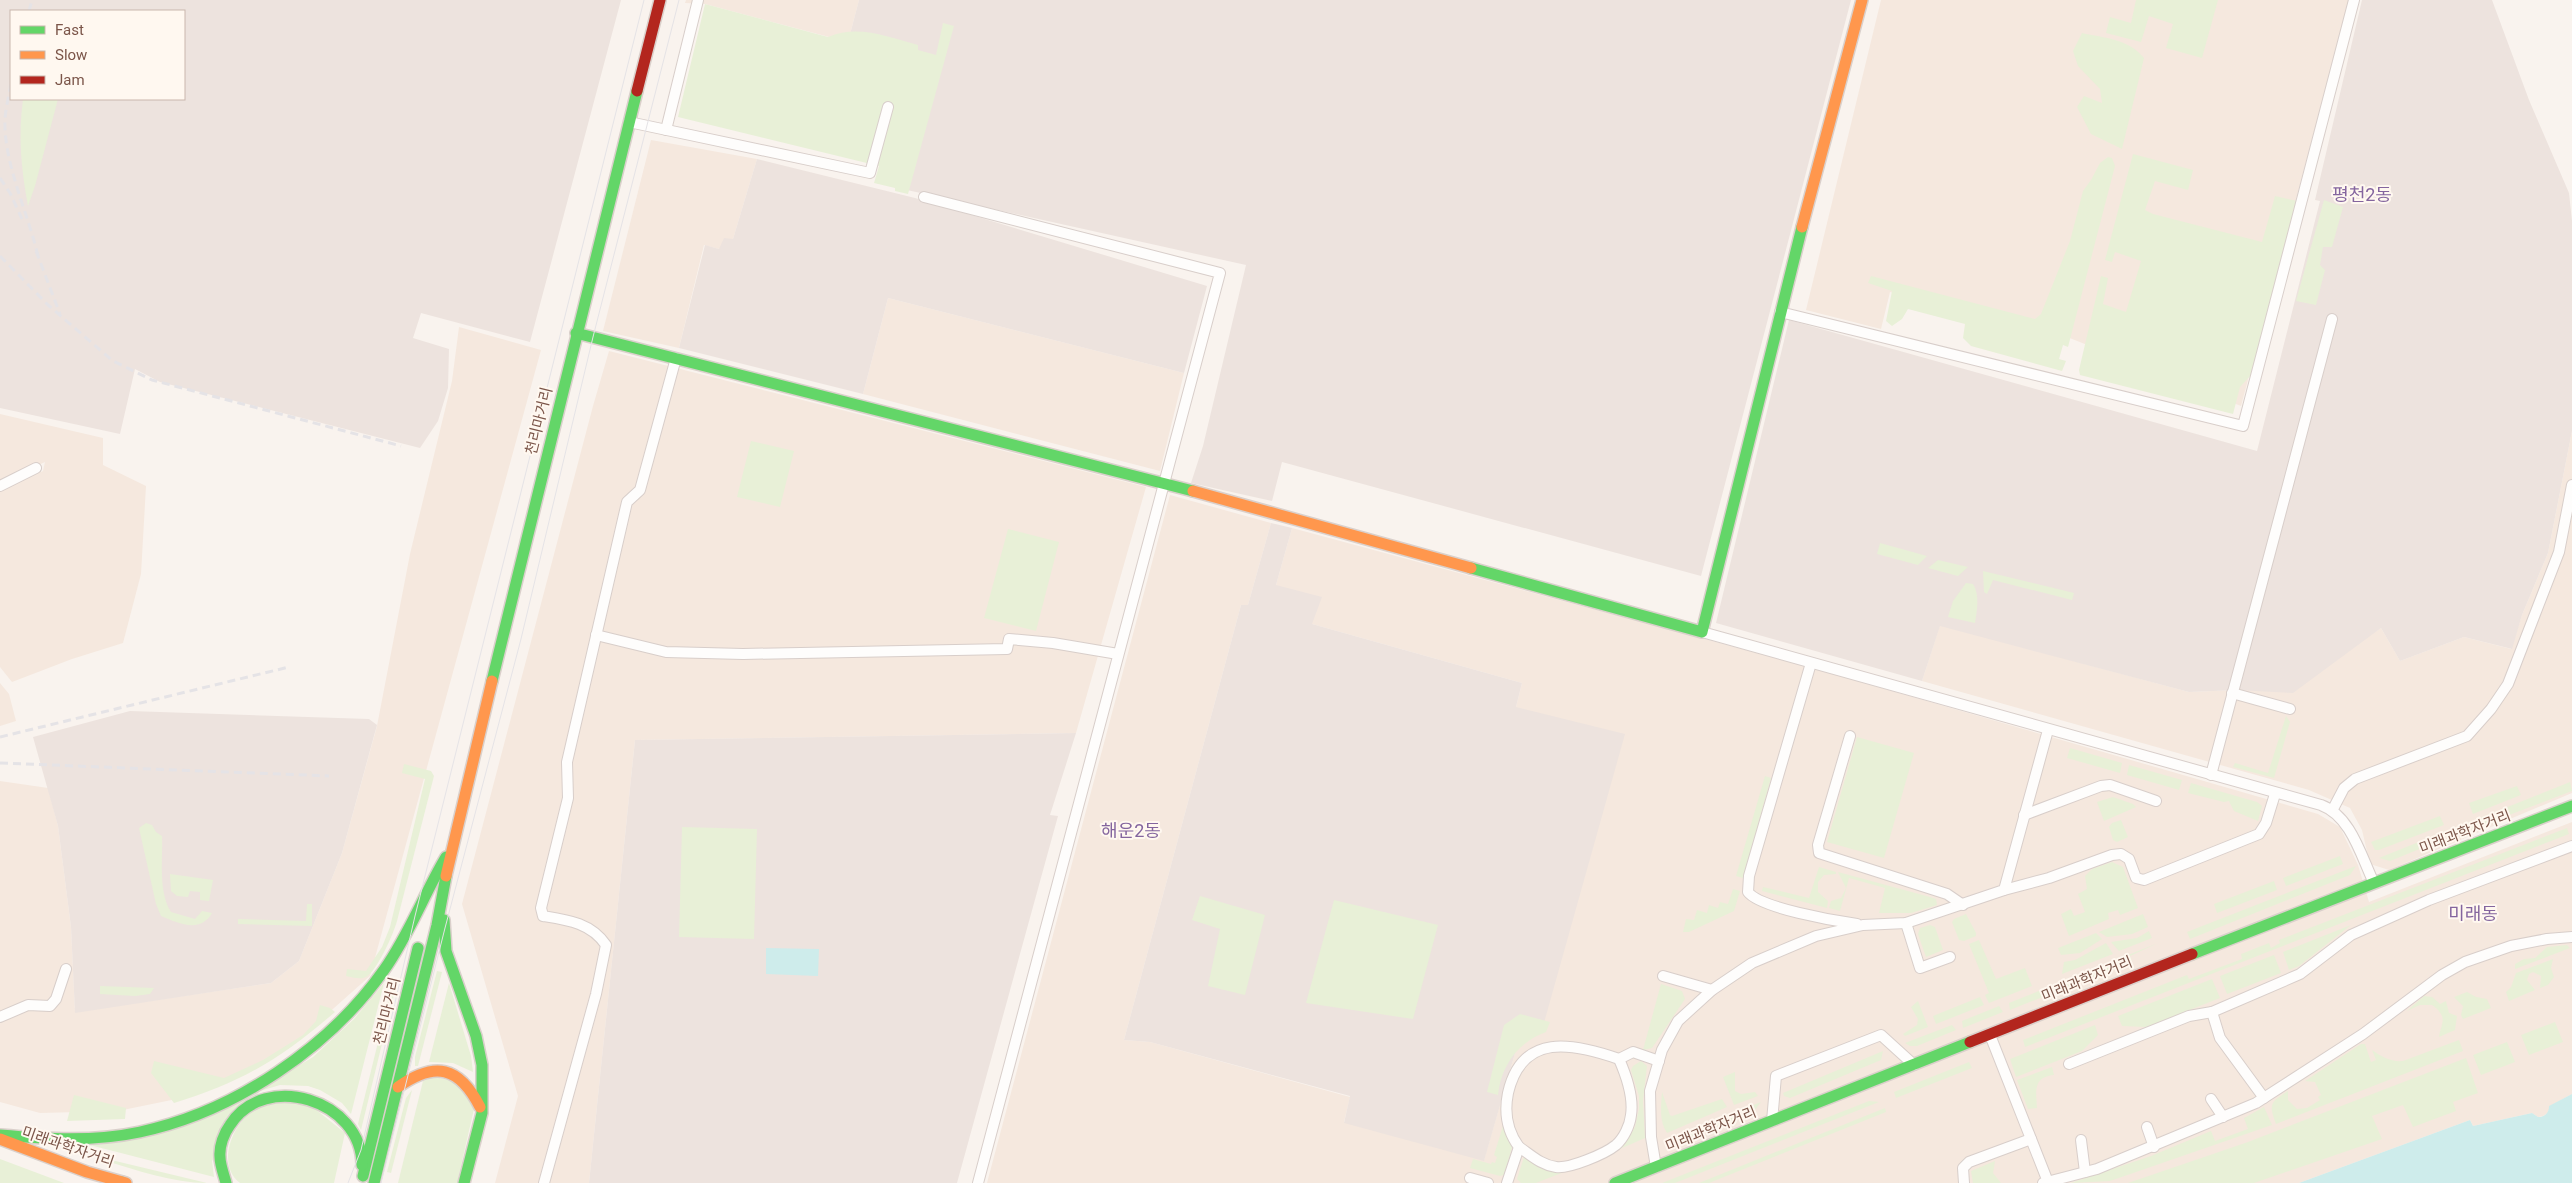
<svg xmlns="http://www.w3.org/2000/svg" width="2572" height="1183" font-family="Roboto,'Noto Sans KR',sans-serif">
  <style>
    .residential { fill: #f5e8de }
    .industrial { fill: #ede3de; fill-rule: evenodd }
    .green { fill: #e8f0d7 }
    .water { fill: #ceeceb }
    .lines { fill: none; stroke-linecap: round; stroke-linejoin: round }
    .street-casing { stroke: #d8ceca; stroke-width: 12 }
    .fast-casing { stroke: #dad0cb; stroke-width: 14 }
    .slow-casing { stroke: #dad0cb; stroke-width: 14 }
    .jam-casing { stroke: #dad0cb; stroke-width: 14 }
    .street { stroke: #fefdfc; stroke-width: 10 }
    .fast { stroke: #63d668; stroke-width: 11 }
    .slow { stroke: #ff974d; stroke-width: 11 }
    .jam { stroke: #b3261e; stroke-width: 11 }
    .tram { stroke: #e5e3e6; stroke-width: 1 }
    .rail { stroke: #e5e3e6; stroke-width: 3; stroke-dasharray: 8 5; stroke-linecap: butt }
    .labels { text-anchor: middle; stroke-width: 4; stroke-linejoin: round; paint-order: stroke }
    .street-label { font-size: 15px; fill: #7b5549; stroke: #fff8f0 }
    .quarter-label { font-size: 18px; fill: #84659e; stroke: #fff8f0 }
  </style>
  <rect width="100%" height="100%" fill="#f9f3ee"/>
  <!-- residential -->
  <g class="residential">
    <path d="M686,0H859L848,42L705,4L685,3Z"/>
    <path d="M1881,0H2349L2241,406L2052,331L1890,292L1881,329L1806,310Z"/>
    <path d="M651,140L757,159L733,239L719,249L704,245L679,348L603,331Z"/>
    <path d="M888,298L1184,373L1160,471L863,394Z"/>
    <path d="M459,327L541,350L370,976L288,1049L191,1096L118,1111L40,1113L0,1102V781L48,788L58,826L71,927L75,1012L271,983L299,961L342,853L377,726L410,554L452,381Z"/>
    <path d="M609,351L1146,487L1076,733L635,740L589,1183H495L518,1096L462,904L593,406Z"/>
    <path d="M0,414L103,438V465L146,486L141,574L123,643L72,659L12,682L0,667V490L43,471L45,462L0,482Z"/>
    <path d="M2572,431V793L2389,870L2370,864L2362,830L2350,808L2309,790L1922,681L1940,625L2189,692L2237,690L2364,639L2381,628L2400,661L2464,637L2511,649L2522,615L2548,553Z"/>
    <path d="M1170,495L1271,523L1248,605H1241L1124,1040L1150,1042L1350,1097L1344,1122L1484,1160L1522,1029L1516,707L1522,683L1312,624L1276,585L1292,528L1816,669L2318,814L2340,827L2358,865L2369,902L2572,822V1094L2550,1106L2548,1113L2543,1116L2538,1117L2532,1113L2473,1126L2470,1120L2299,1183H987Z"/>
    <path d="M0,683L9,694L16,721L0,726Z"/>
  </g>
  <!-- industrial -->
  <g class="industrial">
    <path d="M0,0H621L530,342L421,313L413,338L449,349L448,388L438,421L420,448L160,382L135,369L120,434L0,408ZM11,11H184V99H11Z"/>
    <path d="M859,0H1851L1701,576L1282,462L1272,501L1191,483L1203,446L1246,265L907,190L848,42Z"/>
    <path d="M2362,0H2492L2529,100L2569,193L2572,221V431L2548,553L2522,615L2512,649L2464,637L2400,661L2381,628L2293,693L2237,690L2189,692L1940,626L1922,681L1716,623L1789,320L2257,451L2320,201L2315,200Z"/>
    <path d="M757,159L915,198L1207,286L1184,373L888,298L863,394L679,348L705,245L719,249L724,238L733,239Z"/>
    <path d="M1271,523L1292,528L1276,585L1322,597L1312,624L1522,683L1516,707L1625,734L1542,1030L1522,1029L1484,1161L1344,1123L1350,1096L1150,1042L1124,1040L1241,605H1248Z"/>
    <path d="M130,711L369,719L377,725L342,853L299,961L271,983L75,1013L71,927L58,826L33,737Z"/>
    <path d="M1076,733L1050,815L1058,816L957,1183H589L635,740Z"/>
  </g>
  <!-- green -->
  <g class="green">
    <path d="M2136,0H2218L2202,58L2166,48L2173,24L2149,16L2141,42L2106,33L2110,17L2131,23Z"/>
    <path d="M705,4L828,37C858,24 888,37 918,45V50L936,55L943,23L954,26L908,194L895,191V188L874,183L879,166L678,117Z"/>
    <path d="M2082,33C2104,38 2129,39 2144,58L2122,149L2091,134L2077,107L2084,96L2102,103L2100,89L2078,66L2073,51Z"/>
    <path d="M23,99H58L35,186L28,206C21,169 18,136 23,99Z"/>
    <path d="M2133,154L2193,170L2188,190L2155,181L2145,210L2153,214L2262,242L2275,196L2297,201L2251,375L2240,387L2233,414L2080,375L2079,370L2101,276L2108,278L2103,304L2126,312L2141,261L2115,252L2112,262L2105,260Z"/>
    <path d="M2108,157L2112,158L2115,166L2068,347L2063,345L2059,359L2066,361L2062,371L1971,346L1963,338L1965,324L1908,309L1902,319L1892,326L1886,321L1892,291L1868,283L1871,276L2035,319L2041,314L2070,241L2083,191L2091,180L2100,163Z"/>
    <path d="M2324,200L2343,207L2332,247H2323L2320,265L2325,270L2316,305L2296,301Z"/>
    <path d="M751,441L794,451L780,507L737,497Z"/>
    <path d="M1008,529L1059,542L1036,631L984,618Z"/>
    <path d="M1880,543L1927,556L1918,565L1877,554Z"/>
    <path d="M1938,560L1968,567L1958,576L1928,568Z"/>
    <path d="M1983,571L2074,593L2072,600L1993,580L1987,594L1984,592Z"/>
    <path d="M1966,583L1973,584C1980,595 1977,611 1975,623L1948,617L1953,601Z"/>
    <path d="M2286,716L2290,722L2274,778L2233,767L2235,763L2268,773Z"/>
    <path d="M1857,737L1914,753L1884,858L1827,842Z"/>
    <path d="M2070,748L2122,763L2120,773L2067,758Z"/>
    <path d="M404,764L431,771L434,776L397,921C394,933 377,971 366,977C360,980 352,977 346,976L347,969L366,971L382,947L390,927L425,779L402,773Z"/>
    <path d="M2129,765L2182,780L2179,790L2127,775Z"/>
    <path d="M1765,776L1771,778L1743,878L1736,876Z"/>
    <path d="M2570,782L2572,791L2472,829L2462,825Z"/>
    <path d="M2191,783L2257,802L2262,806L2258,821L2234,811L2229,801L2224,802L2188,793Z"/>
    <path d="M2517,786L2521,795L2473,814L2469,803Z"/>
    <path d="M2113,797L2133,804L2136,807L2104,821L2097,802Z"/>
    <path d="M2440,816L2444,825L2379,850H2375L2371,842Z"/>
    <path d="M2121,820L2128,837L2117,842L2113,840L2109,827L2112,823Z"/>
    <path d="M146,823L152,825L156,832L162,836C163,860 158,891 171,912L195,919L202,911L212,913C200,934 178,923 161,916L156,904L139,828Z"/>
    <path d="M682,827L757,829L754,939L679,937Z"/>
    <path d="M2567,828L2569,834L2025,1047L2023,1040L2187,975L2189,979L2242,959L2241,954L2269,943L2271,948L2280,943L2279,940Z"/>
    <path d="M2446,831L2444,839L2390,861L2379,858Z"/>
    <path d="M2340,856L2343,864L2286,886L2283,878Z"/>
    <path d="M2112,862L2123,867L2138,908L2120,915L2118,910L2108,913L2109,919L2069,936L2061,914L2071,909L2074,916L2085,912L2078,894L2087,889L2085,876L2092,869Z"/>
    <path d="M2356,866L2350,875L2190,939L2187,932Z"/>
    <path d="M1819,867L1836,872V874L1824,875L1818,882V892L1828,901L1827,908L1762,891L1763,887L1809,898Z"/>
    <path d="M1838,872L1930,897L1936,899L1937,905L1911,913H1879L1885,888L1849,878L1840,911L1829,908L1831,901L1841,898L1846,888Z"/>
    <path d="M170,874L213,880L209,901L200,900V892L190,891L188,897L177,896L171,891Z"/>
    <path d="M2274,881L2277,890L2217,913L2214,904Z"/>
    <path d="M1733,889L1740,891L1734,911L1689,932H1683L1686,919L1694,920L1697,910L1707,913L1709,905L1718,908L1720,902L1728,904Z"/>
    <path d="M1200,896L1265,915L1245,995L1208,986L1220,929L1192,920Z"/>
    <path d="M1334,900L1438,925L1413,1019L1306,1003Z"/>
    <path d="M307,904H312V926L238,924V919L306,921Z"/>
    <path d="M1966,914L1976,933V936L1964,941L1959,940L1952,922L1954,919Z"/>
    <path d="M2143,914L2148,927L2132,934L2107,937L2099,932Z"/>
    <path d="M1930,925L1935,927L1943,950L1926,957L1918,934L1920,928Z"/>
    <path d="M2351,925L2299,966L2289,970L2283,952Z"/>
    <path d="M2149,931L2152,938L2119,951L2111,942L2137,938Z"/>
    <path d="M2096,933L2102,939L2080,953L2061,955L2058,948Z"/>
    <path d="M1979,940L1996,979L2025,968L2032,986L1989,1003L1985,995L1989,993L1969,944Z"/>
    <path d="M2106,943L2113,954L2062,974L2064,962L2075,960Z"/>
    <path d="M2158,943L2130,956L2132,961L2010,1010L2009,1003Z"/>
    <path d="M2567,945L2570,948L2515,969V964L2524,959L2535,958L2547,947Z"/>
    <path d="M2274,955L2281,973L2227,994L2220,976Z"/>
    <path d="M2553,959L2551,968L2554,977L2548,985L2540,988L2541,976L2533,972L2529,974L2527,980L2535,990L2509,1001L2506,992L2511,987L2516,973Z"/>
    <path d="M437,971L442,972L418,1066H415V1057Z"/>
    <path d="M2212,979L2220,998L2146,1027L2122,1026L2118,1016Z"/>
    <path d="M393,981L397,982L361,1130L358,1124Z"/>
    <path d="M384,983L351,1114L342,1103L320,1090L308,1086L280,1085L260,1091L212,1161L214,1177L86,1144L260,1089L313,1057L354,1019Z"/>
    <path d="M449,983L471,1056L473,1072L453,1063L429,1062Z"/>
    <path d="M1661,984L1682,991L1685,999L1652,1048L1643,1050Z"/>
    <path d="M100,986L154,988L150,994L135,996L100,994Z"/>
    <path d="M2467,992L2476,997L2487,999L2491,1008L2463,1019L2461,1015L2463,1006L2454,997Z"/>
    <path d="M2424,996L2432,997L2440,1004L2446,1001L2449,1013L2457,1016L2455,1030L2439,1037C2441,1023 2449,1017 2432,1005H2420L2407,1011Z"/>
    <path d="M1980,997L1984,1005L1936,1024L1933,1016Z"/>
    <path d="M1918,1001L1928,1027L1905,1036L1903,1034L1917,1025L1918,1019L1911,1007Z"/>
    <path d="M320,1005L330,1008L335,1012C282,1058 241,1083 174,1103L151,1073L154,1061L224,1078L263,1060L303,1035L316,1021Z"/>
    <path d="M1999,1006L2003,1012L1963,1028L1962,1021Z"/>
    <path d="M1520,1014L1550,1022L1546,1032C1518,1042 1501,1066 1498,1095L1487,1092L1504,1025Z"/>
    <path d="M2555,1022L2563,1042L2529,1055L2521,1035Z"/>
    <path d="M1952,1025L1956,1030L1917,1046H1910L1905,1043Z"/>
    <path d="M2095,1025L2098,1035L2082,1051L2016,1077L2010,1059Z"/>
    <path d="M2459,1040L2463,1051L2276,1124C2268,1103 2271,1102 2288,1091V1100L2297,1109L2307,1108L2320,1100L2318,1097L2321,1095L2315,1082L2305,1081L2361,1044H2365L2371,1062L2376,1060L2372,1050C2382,1057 2391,1062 2403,1061Z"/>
    <path d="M2507,1042L2515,1062L2481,1075L2473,1055Z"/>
    <path d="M1883,1051L1881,1060L1790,1098L1784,1096L1783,1093Z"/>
    <path d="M2466,1058L2478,1093L2453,1102L2456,1111L2413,1127L2403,1105L2372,1116L2382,1139L2254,1183H2128L2248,1142Z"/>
    <path d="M1641,1061L1647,1066L1643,1101L1645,1138L1597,1159L1623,1147L1635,1127L1639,1109V1096L1631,1070L1633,1066Z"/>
    <path d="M1969,1062L1972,1068L1896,1098L1894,1092Z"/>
    <path d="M2052,1067L2054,1075C2033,1077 2036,1091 2037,1108L2028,1109L2017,1080Z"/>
    <path d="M1735,1072V1091L1741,1094L1755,1092L1758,1096L1734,1105L1723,1077Z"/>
    <path d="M435,1077L457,1082L474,1109L457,1183H398L423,1081Z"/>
    <path d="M412,1090L391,1173L387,1172L406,1098Z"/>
    <path d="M1662,1092L1670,1115L1672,1116L1722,1099L1727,1107L1667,1133C1659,1121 1661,1106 1662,1092Z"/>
    <path d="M74,1095L126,1108L125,1119L67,1121Z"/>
    <path d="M304,1100L345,1133L334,1183H240C216,1165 232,1124 254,1110C263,1104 292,1102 304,1100Z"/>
    <path d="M1869,1101L1879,1102L1675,1183H1662Z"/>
    <path d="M1761,1102L1754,1111L1682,1140L1675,1141L1671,1138Z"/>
    <path d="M2264,1107L2272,1125L2110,1181L2071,1183L2151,1156L2211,1131L2215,1141L2248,1129L2244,1118Z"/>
    <path d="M1885,1108L1886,1112L1709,1183H1699Z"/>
    <path d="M1503,1126L1513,1144L1504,1175L1500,1176L1470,1168L1473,1159L1491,1164L1492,1162L1495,1163L1497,1157L1494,1155Z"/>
    <path d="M1524,1157L1539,1165L1587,1163L1536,1183H1521L1517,1179Z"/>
    <path d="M103,1158L207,1183C172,1183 137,1170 102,1160Z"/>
    <path d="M0,1159L64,1183H0Z"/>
    <path d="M1995,1161L1993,1173L2001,1183H1973L1971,1171Z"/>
  </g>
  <!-- water -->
  <g class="water">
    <path d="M766,948L819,949L818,976L766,974Z"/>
    <path d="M2572,1094V1183H2299L2470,1120L2473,1126L2532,1113L2538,1117C2545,1117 2549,1113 2549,1106Z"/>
  </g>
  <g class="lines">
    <defs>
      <g id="street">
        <path d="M629,122L870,173L888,107"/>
        <path d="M666,130L698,0"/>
        <path d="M924,197L1220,273L978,1183"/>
        <path d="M1780,312L2243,426L2354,0"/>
        <path d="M0,486L36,468"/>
        <path d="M1702,632L2321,805C2351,816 2361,856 2374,883"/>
        <path d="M596,635L666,652L743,654L1007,649L1009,639L1053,643L1118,654"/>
        <path d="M1811,663L1749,876L1748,892C1760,908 1835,921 1857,924"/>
        <path d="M2232,693L2290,709"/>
        <path d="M1850,736L1818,845L1819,853L1947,894L1963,905"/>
        <path d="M2211,775L2332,319"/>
        <path d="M2333,809L2344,788L2355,779L2467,736L2491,709L2508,684L2559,552L2572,485"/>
        <path d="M2024,815L2101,786L2110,785L2156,801"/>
        <path d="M2004,890L2049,878L2112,855L2121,854L2129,859L2136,878L2144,880L2259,834L2266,823L2275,794"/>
        <path d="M1906,923L1920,968L1950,957"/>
        <path d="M1663,976L1712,990"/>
        <path d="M2212,1012L2220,1038L2264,1098"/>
        <path d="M0,1017L28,1005L50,1006L56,999L66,969"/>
        <path d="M1990,1035L2048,1182"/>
        <path d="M2069,1064L2189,1016L2212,1012L2300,974L2351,935L2429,900L2572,846"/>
        <path d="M2211,1099L2223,1117"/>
        <path d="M1772,1121L1776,1076L1881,1035L1914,1065"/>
        <path d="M2147,1127L2154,1147"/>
        <path d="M2081,1140L2085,1172"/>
        <path d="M1519,1147C1531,1155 1541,1165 1556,1167C1569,1169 1605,1154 1616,1145C1624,1138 1630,1125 1631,1115C1634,1096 1626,1075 1619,1059"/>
        <path d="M1656,1167L1651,1137L1650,1091L1662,1050L1678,1021L1712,990L1752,963L1816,936L1863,925L1906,923L2004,890L2048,730"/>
        <path d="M1470,1178L1488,1183"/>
        <path d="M544,1183L596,994L606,945C591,923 568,920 543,916L541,908L568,798L567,762L627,502L640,490L676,358"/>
        <path d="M1507,1183L1519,1147C1507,1131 1504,1113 1508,1093C1522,1032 1573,1043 1619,1059L1633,1052L1659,1061"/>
        <path d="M1964,1183L1963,1168L1969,1162L2031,1139"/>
        <path d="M2043,1183L2097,1169L2256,1103L2363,1034L2442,975L2465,962L2511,946L2547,939L2572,937"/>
      </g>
      <g id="fast">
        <path d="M576,333L1193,491"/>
        <path d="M1471,568L1702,632L1802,227"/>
        <path d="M492,681L637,91"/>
        <path d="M444,920L446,951L476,1036L482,1065V1113L464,1183"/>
        <path d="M2192,954L2572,806"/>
        <path d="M0,1135C46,1139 94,1142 140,1132C234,1112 329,1048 384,970C409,935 424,894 446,857"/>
        <path d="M363,1176L418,948"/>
        <path d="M121,1183L122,1182"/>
        <path d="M226,1183C224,1175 220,1165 220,1157C219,1146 224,1133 230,1125C265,1070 362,1100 362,1165"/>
        <path d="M374,1183L437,925L446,876"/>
        <path d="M1615,1183L1970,1042"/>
      </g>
      <g id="slow">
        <path d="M1802,227L1862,0"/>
        <path d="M1193,491L1471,568"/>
        <path d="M446,876L492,681"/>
        <path d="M398,1087C435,1061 459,1066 480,1107"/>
        <path d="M0,1139L87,1172L126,1183"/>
      </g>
      <g id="jam">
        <path d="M637,91L660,0"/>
        <path d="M1970,1042L2192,954"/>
      </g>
    </defs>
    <!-- street casing -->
    <use href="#street" class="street-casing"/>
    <!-- fast casing -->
    <use href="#fast" class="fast-casing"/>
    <!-- slow casing -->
    <use href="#slow" class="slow-casing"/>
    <!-- jam casing -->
    <use href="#jam" class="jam-casing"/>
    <!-- street -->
    <use href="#street" class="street"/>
    <!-- fast -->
    <use href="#fast" class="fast"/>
    <!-- slow -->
    <use href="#slow" class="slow"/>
    <!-- jam -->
    <use href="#jam" class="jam"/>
    <!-- tram -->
    <g class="tram">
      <path d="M348,1183L361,1150L415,916L644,0"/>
      <path d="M381,1183L445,928L521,639L593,337L679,0"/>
    </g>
    <!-- rail -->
    <g class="rail">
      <path d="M29,11L32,0"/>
      <path d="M11,84C9,95 6,107 5,118C3,162 28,213 38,256"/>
      <path d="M0,178L10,193L22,219"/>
      <path d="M36,251L60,314"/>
      <path d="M0,256L48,305L113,361L152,380L401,446"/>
      <path d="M0,737L289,667"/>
      <path d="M0,763L329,776"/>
    </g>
  </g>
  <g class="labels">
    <!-- street labels -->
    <g class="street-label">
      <text transform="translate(539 421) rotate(-76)" y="5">천리마거리</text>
      <text transform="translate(2465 832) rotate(-21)" y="5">미래과학자거리</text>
      <text transform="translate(2087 979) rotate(-22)" y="5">미래과학자거리</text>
      <text transform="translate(387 1011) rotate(-76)" y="5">천리마거리</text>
      <text transform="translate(1711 1129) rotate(-22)" y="5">미래과학자거리</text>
      <text transform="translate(68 1147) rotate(19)" y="5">미래과학자거리</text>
    </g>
    <!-- quarter labels -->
    <g class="quarter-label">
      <text x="2362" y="201">평천2동</text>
      <text x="1131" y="837">해운2동</text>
      <text x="2473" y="920">미래동</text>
    </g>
  </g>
  <!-- legend -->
  <rect x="10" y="10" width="175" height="90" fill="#fff8f0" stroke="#cab7ad"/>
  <rect x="20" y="26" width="25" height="8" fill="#63d668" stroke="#cab7ad"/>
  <text x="55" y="35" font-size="15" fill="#7b5549">Fast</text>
  <rect x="20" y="51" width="25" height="8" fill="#ff974d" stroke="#cab7ad"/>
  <text x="55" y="60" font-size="15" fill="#7b5549">Slow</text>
  <rect x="20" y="76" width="25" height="8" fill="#b3261e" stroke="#cab7ad"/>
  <text x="55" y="85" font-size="15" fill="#7b5549">Jam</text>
</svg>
